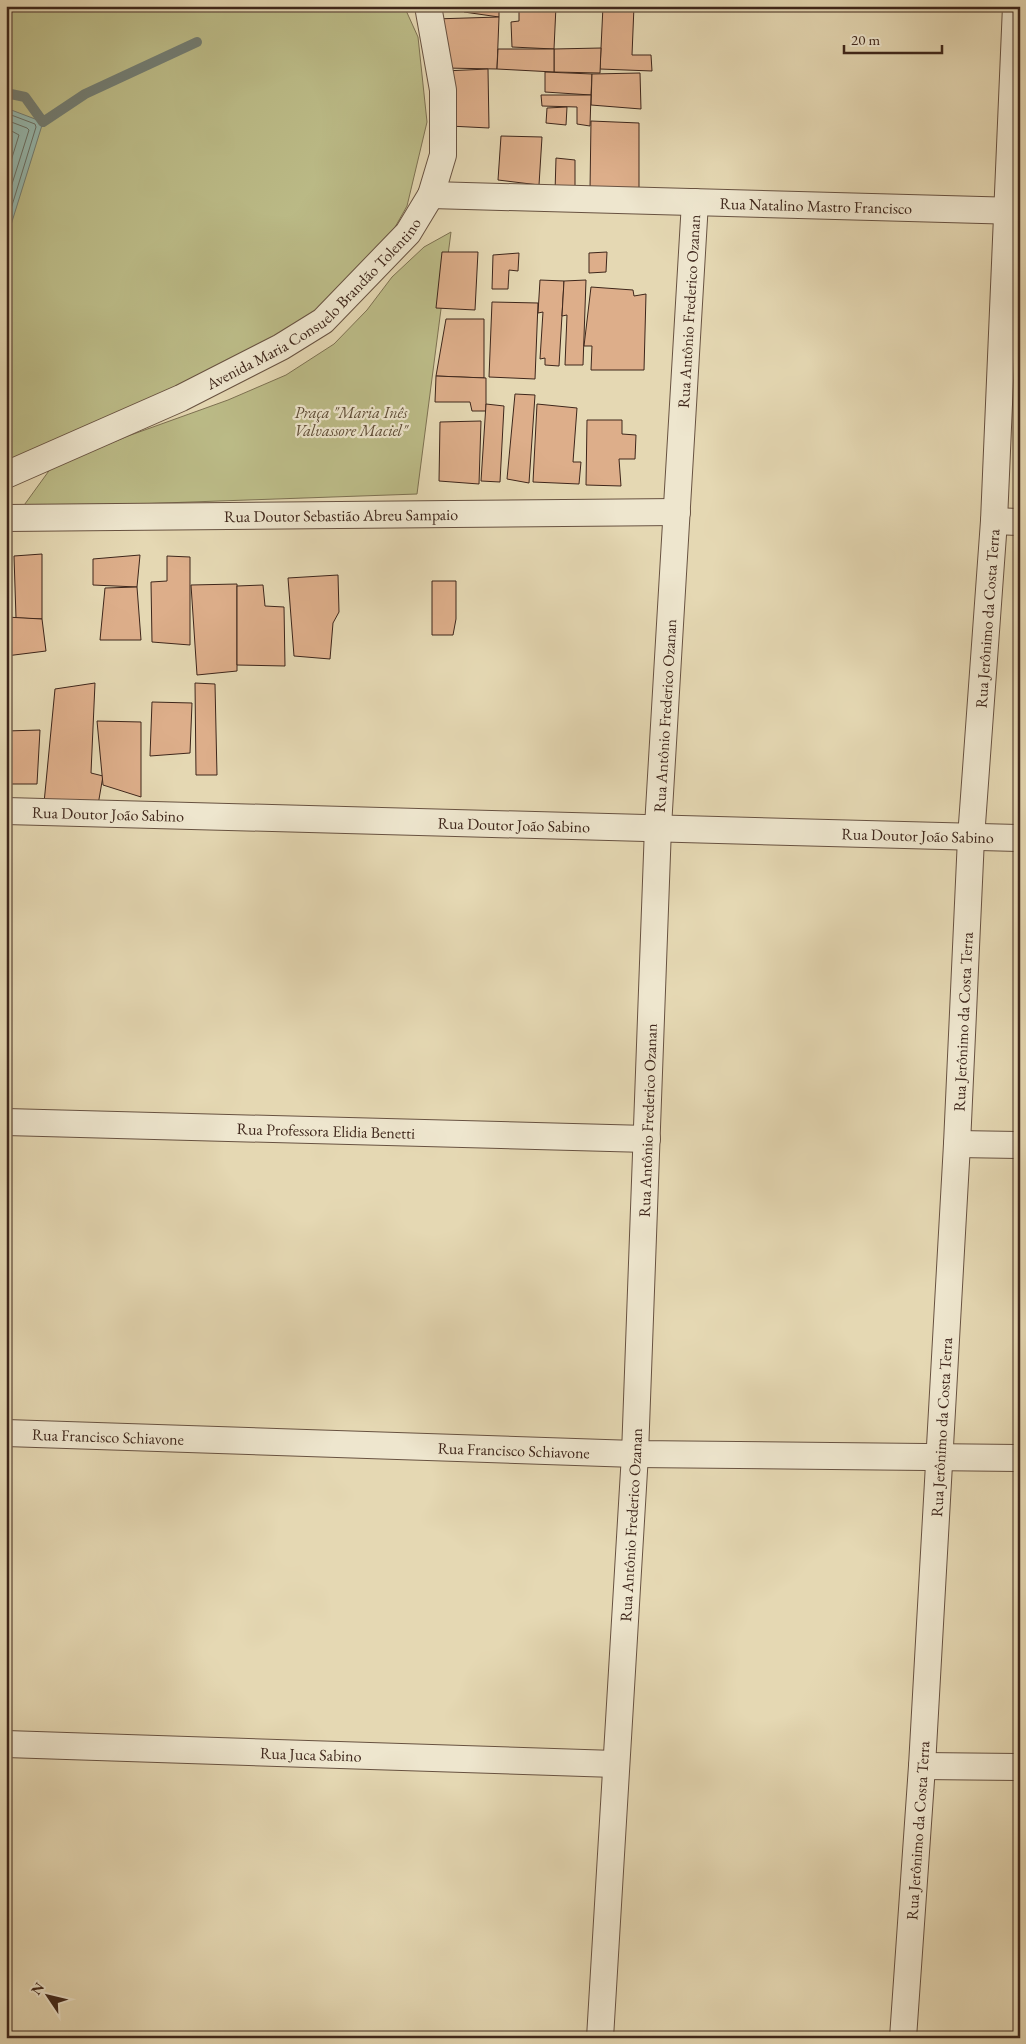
<svg xmlns="http://www.w3.org/2000/svg" width="1026" height="2044" font-family="'EB Garamond',serif">
  <style>
    .green { fill: #bcbc88; stroke: #7d7152 }
    .water { fill: #96b9af; stroke: #737e74 }
    .lines { fill: none; stroke-linecap: round; stroke-linejoin: round }
    .shore { stroke: #6a7065; stroke-width: 1 }
    .stream { stroke: #737e74; stroke-width: 10 }
    .building { fill: #ddae8a; stroke: #3e261b }
    .minor-casing { stroke: #685241; stroke-width: 28 }
    .minor { stroke: #eee6ce; stroke-width: 26 }
    .labels { text-anchor: middle; stroke-width: 4.5; stroke-linejoin: round; paint-order: stroke }
    .street-label { font-size: 16px; fill: #3e261b; stroke: #eee6ce }
    .park-label { font-size: 16px; font-style: italic; fill: #5e4c36; stroke: #eee6ce }
  </style>
  <rect width="100%" height="100%" fill="#e5d8b3"/>
  <filter id="stains"><feTurbulence type="fractalNoise" baseFrequency=".004" numOctaves="4"/><feColorMatrix values="0 0 0 0 .2 0 0 0 0 .09 0 0 0 0 .02 0 0 0 .5 -.17"/></filter>
  <radialGradient id="worn" r=".72"><stop offset=".6" stop-color="#630" stop-opacity="0"/><stop offset="1" stop-color="#630" stop-opacity=".3"/></radialGradient>
  <!-- green -->
  <g class="green">
    <path d="M6,6H404L418,37L427,122L407,206L381,252L318,312L187,386L6,464Z"/>
    <path d="M451,232L417,494L22,508L51,468L128,436L228,400L286,375L334,344L367,310L392,277L424,247Z"/>
  </g>
  <!-- water -->
  <path class="water" d="M6,108L43,122L10,228L6,232Z"/>
  <g class="lines">
    <!-- shore -->
    <g class="shore">
      <path d="M6,113L35,124L36,127L6,225"/>
      <path d="M6,120L27,128L29,130L6,203"/>
      <path d="M6,128L19,135L6,177"/>
    </g>
    <!-- stream -->
    <path class="stream" d="M6,93L25,97L43,122L85,94L197,42"/>
  </g>
  <!-- building -->
  <g class="building">
    <path d="M464,6H499V17L464,12Z"/>
    <path d="M519,6H556L554,49L512,47L511,22L519,21Z"/>
    <path d="M603,6H634L632,55H651L652,71L600,69Z"/>
    <path d="M499,17L497,69L445,68L434,19Z"/>
    <path d="M601,48L600,73L554,72V49Z"/>
    <path d="M498,49H554V72L497,69Z"/>
    <path d="M488,69L489,128L449,126L444,71Z"/>
    <path d="M545,72L592,74L591,95L545,92Z"/>
    <path d="M640,73L641,109L591,105L592,74Z"/>
    <path d="M541,95H591L590,126L577,124V107L542,106Z"/>
    <path d="M567,107L566,125L546,123L547,108Z"/>
    <path d="M591,121L639,123V196L590,190Z"/>
    <path d="M501,136L542,137L539,185L498,180Z"/>
    <path d="M556,158L575,160V191L555,192Z"/>
    <path d="M442,252H478L475,310L436,308Z"/>
    <path d="M607,252L606,272L589,273V253Z"/>
    <path d="M519,253L518,271L509,270L508,289H492L493,255Z"/>
    <path d="M540,280L564,281L559,366L545,365V358L540,359L543,312L538,313Z"/>
    <path d="M586,280L583,365H565L567,315L562,316L564,281Z"/>
    <path d="M591,287L633,290L634,296L646,294L644,370H591L592,346H584Z"/>
    <path d="M492,302L538,303L535,379L489,377Z"/>
    <path d="M446,319H484V378L436,376Z"/>
    <path d="M436,376L486,378V411H472L470,402H435Z"/>
    <path d="M515,394L535,395L529,483L507,479Z"/>
    <path d="M486,404L504,406L500,482L481,481Z"/>
    <path d="M537,404L577,408L573,462H581L579,484L533,482Z"/>
    <path d="M587,420H622V434L636,435L635,459H619L621,486L586,485Z"/>
    <path d="M481,421L479,484L439,481L440,422Z"/>
    <path d="M42,554V619L16,618L14,556Z"/>
    <path d="M140,555L137,587L93,585V559Z"/>
    <path d="M167,556L190,557V645L152,642L151,582L167,581Z"/>
    <path d="M338,575L339,612L333,623L330,659L294,656L288,578Z"/>
    <path d="M432,581H456V619L453,635H432Z"/>
    <path d="M237,584V671L197,675L191,585Z"/>
    <path d="M263,585L265,606L284,607L285,666L237,665V586Z"/>
    <path d="M137,587L141,640H100L105,588Z"/>
    <path d="M6,617L42,619L46,651L6,656Z"/>
    <path d="M95,683L91,773L103,776L98,805L44,803L55,689Z"/>
    <path d="M195,683L215,684L217,775H196Z"/>
    <path d="M152,702L192,703L190,753L150,756Z"/>
    <path d="M97,721L141,722V797L103,785Z"/>
    <path d="M40,730L37,784H6V731Z"/>
  </g>
  <g class="lines">
    <defs>
      <g id="minor">
        <path id="s1" d="M431,195L1020,211"/>
        <path id="s2" d="M6,475L181,398L281,347L323,321L408,233L431,195L443,155V90L428,6"/>
        <path id="s3" d="M6,518L677,512"/>
        <path d="M994,521L1020,522"/>
        <path id="s4" d="M6,811L1020,838"/>
        <path id="s5" d="M6,1122L647,1139"/>
        <path d="M957,1144L1020,1145"/>
        <path id="s6" d="M6,1433L635,1454L1020,1458"/>
        <path id="s7" d="M6,1744L615,1764"/>
        <path d="M922,1766L1020,1767"/>
        <path id="s8" d="M600,2038L635,1454L658,827L695,202"/>
        <path id="s9" d="M903,2038L922,1766L957,1144L971,838L994,521L1016,6"/>
      </g>
    </defs>
    <!-- minor casing -->
    <use href="#minor" class="minor-casing"/>
    <!-- minor -->
    <use href="#minor" class="minor"/>
  </g>
  <g class="labels">
    <!-- street labels -->
    <g class="street-label">
      <text dy="6" stroke="none"><textPath href="#s1" startOffset="385">Rua Natalino Mastro Francisco</textPath></text>
      <text dy="6" stroke="none"><textPath href="#s2" startOffset="356">Avenida Maria Consuelo Brandão Tolentino</textPath></text>
      <text dy="6" stroke="none"><textPath href="#s8" startOffset="1729">Rua Antônio Frederico Ozanan</textPath></text>
      <text dy="6" stroke="none"><textPath href="#s3" startOffset="335">Rua Doutor Sebastião Abreu Sampaio</textPath></text>
      <text dy="6" stroke="none"><textPath href="#s9" startOffset="1422">Rua Jerônimo da Costa Terra</textPath></text>
      <text dy="6" stroke="none"><textPath href="#s8" startOffset="1324">Rua Antônio Frederico Ozanan</textPath></text>
      <text dy="6" stroke="none"><textPath href="#s4" startOffset="102">Rua Doutor João Sabino</textPath></text>
      <text dy="6" stroke="none"><textPath href="#s4" startOffset="508">Rua Doutor João Sabino</textPath></text>
      <text dy="6" stroke="none"><textPath href="#s4" startOffset="912">Rua Doutor João Sabino</textPath></text>
      <text dy="6" stroke="none"><textPath href="#s9" startOffset="1018">Rua Jerônimo da Costa Terra</textPath></text>
      <text dy="6" stroke="none"><textPath href="#s8" startOffset="919">Rua Antônio Frederico Ozanan</textPath></text>
      <text dy="6" stroke="none"><textPath href="#s5" startOffset="320">Rua Professora Elidia Benetti</textPath></text>
      <text dy="6" stroke="none"><textPath href="#s9" startOffset="612">Rua Jerônimo da Costa Terra</textPath></text>
      <text dy="6" stroke="none"><textPath href="#s6" startOffset="102">Rua Francisco Schiavone</textPath></text>
      <text dy="6" stroke="none"><textPath href="#s6" startOffset="508">Rua Francisco Schiavone</textPath></text>
      <text dy="6" stroke="none"><textPath href="#s8" startOffset="514">Rua Antônio Frederico Ozanan</textPath></text>
      <text dy="6" stroke="none"><textPath href="#s7" startOffset="305">Rua Juca Sabino</textPath></text>
      <text dy="6" stroke="none"><textPath href="#s9" startOffset="208">Rua Jerônimo da Costa Terra</textPath></text>
    </g>
    <!-- park labels -->
    <g class="park-label">
      <text x="351" y="418">Praça "Maria Inês<tspan x="351" dy="18">Valvassore Maciel"</tspan></text>
    </g>
  </g>
  <!-- margin -->
  <rect width="1026" height="2044" fill="none" stroke="#e5d8b3" stroke-width="25"/>
  <rect x="8" y="8" width="1011" height="2029" fill="none" stroke="#3e261b" stroke-width="2.5"/>
  <rect x="12" y="12" width="1001" height="2019" fill="none" stroke="#3e261b"/>
  <!-- north arrow -->
  <g transform="translate(48 1996) rotate(305)" stroke="#eee6ce" stroke-width="4" paint-order="stroke">
  <path d="M0-4L9 19L0 12L-9 19Z" fill="#3e261b"/>
  <text y="-8" font-size="14" font-weight="bold" text-anchor="middle" fill="#3e261b">N</text>
  </g>
  <!-- scale -->
  <path d="M844 45v8h98v-8" fill="none" stroke="#3e261b" stroke-width="2.5"/>
  <text x="851" y="45" font-size="15" fill="#3e261b" stroke="#eee6ce" stroke-width="4" paint-order="stroke">20 m</text>
  <rect width="100%" height="100%" filter="url(#stains)"/>
  <rect width="100%" height="100%" fill="url(#worn)"/>
</svg>
